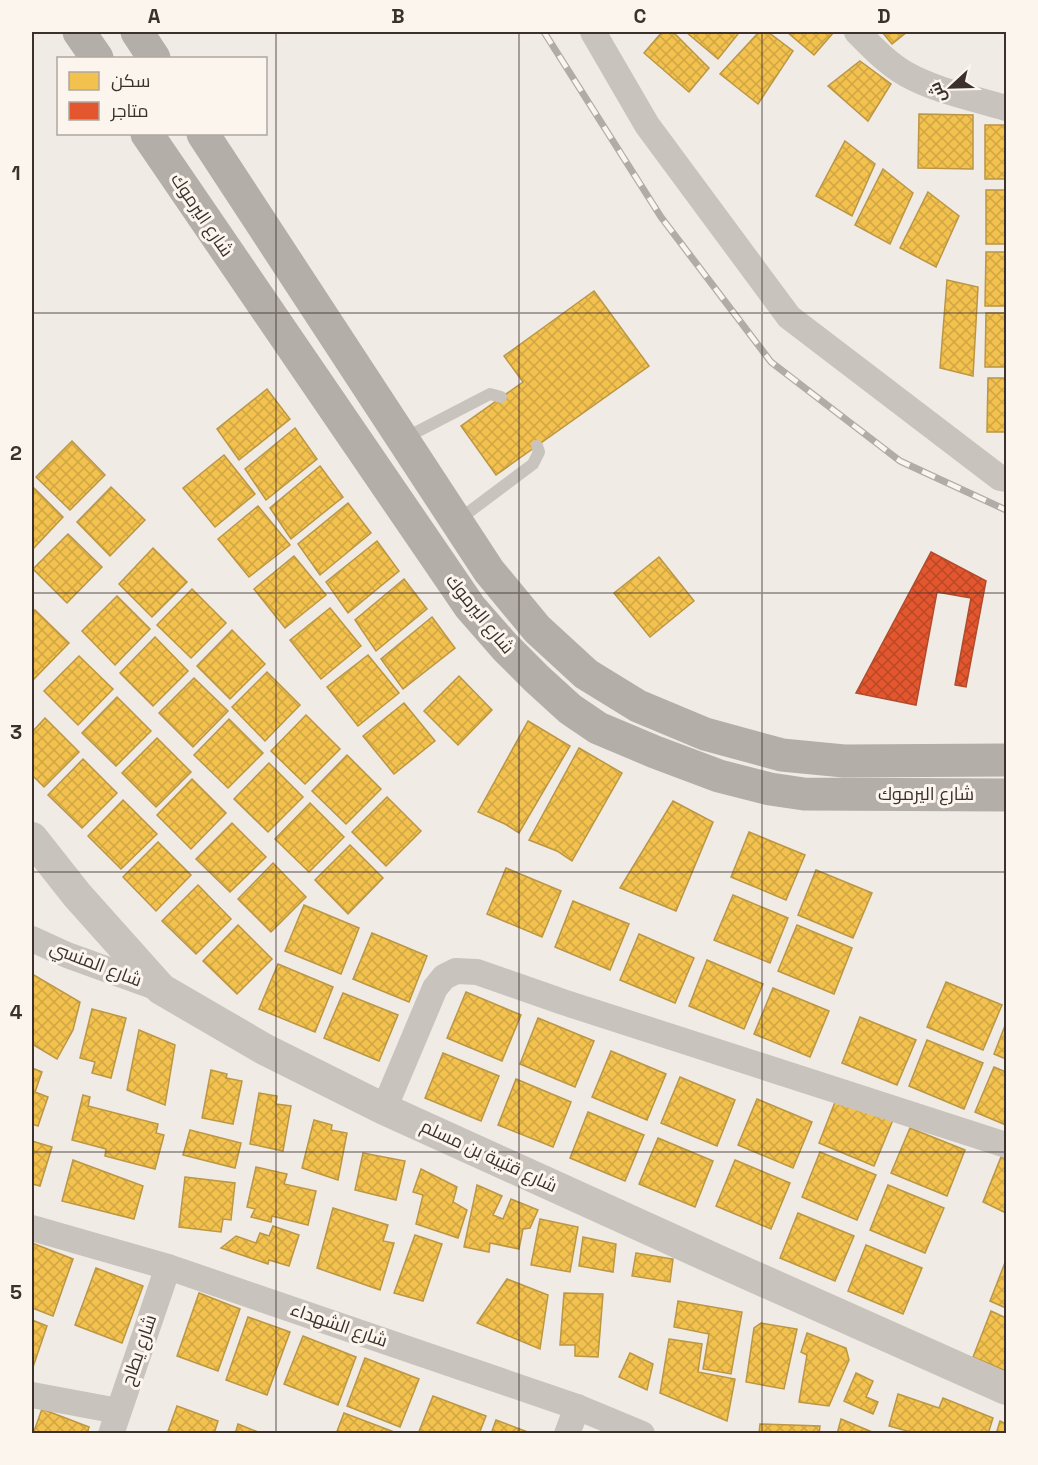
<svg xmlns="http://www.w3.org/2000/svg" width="1038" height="1465" font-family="'Space Grotesk',Cairo,sans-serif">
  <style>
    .homes { fill: url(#homes-cross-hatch); stroke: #bb9644; stroke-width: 1.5 }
    .shops { fill: url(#shops-cross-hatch); stroke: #b14b2d; stroke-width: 1.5 }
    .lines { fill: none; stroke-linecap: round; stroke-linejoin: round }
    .service { stroke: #c9c3be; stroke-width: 12 }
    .minor { stroke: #c9c3be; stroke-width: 26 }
    .tertiary { stroke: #c9c3be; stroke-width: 32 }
    .trunk { stroke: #b4aea8; stroke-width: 33 }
    .rail-casing { stroke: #b1aca8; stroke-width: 7 }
    .rail { stroke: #fbf5ee; stroke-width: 4.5; stroke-dasharray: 14; stroke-linecap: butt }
    .grid { fill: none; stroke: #3b302b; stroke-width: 1.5; stroke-opacity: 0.55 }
    .labels { text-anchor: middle; stroke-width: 6; stroke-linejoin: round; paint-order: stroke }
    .street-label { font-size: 18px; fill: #3b302b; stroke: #fbf5ee }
    .neatline { fill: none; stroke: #3b302b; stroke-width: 2 }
    .grid-label { font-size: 20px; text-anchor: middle; font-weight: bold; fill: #3b302b }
  </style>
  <defs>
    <pattern id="homes-cross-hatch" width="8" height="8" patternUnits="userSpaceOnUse" patternTransform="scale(1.5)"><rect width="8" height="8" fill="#f2c14e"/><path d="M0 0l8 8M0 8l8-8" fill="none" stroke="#d0a644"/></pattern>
    <pattern id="shops-cross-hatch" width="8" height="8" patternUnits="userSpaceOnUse" patternTransform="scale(1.5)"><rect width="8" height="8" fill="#e4572e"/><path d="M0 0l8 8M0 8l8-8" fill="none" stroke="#ba4827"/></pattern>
  </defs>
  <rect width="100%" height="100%" fill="#f0ebe5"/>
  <!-- homes -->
  <g class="homes">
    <path d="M662,32H673L709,68L689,92L644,53Z"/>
    <path d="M686,32H735L738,34L718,59Z"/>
    <path d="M759,32H768L793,51L758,104L720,74Z"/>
    <path d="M787,32H834L814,55Z"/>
    <path d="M882,32H907L892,44Z"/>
    <path d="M860,61L891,84L868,121L828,86Z"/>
    <path d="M919,114L973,115V169L918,168Z"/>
    <rect x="985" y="125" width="21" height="54"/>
    <path d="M845,141L875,164L852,216L816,196Z"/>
    <path d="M883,169L913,193L890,244L855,225Z"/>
    <rect x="986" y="190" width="20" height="54"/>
    <path d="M928,192L959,216L936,267L900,248Z"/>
    <path d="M986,252H1006V306H985Z"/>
    <path d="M947,280L978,287L973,376L940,368Z"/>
    <path d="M594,291L649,366L496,475L461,426L523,382L504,356Z"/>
    <path d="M986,313H1006V367H985Z"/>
    <path d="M988,378H1006V432H987Z"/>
    <path d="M267,389L290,419L239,460L217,429Z"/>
    <path d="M295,428L317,459L266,500L245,469Z"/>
    <path d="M72,441L105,475L70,510L36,477Z"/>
    <path d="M224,455L255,494L215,527L183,488Z"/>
    <path d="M320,466L343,497L291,539L270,508Z"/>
    <path d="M32,486L63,517L32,550Z"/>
    <path d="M111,487L145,520L110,556L77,522Z"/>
    <path d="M348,503L371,533L320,575L298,544Z"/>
    <path d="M258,506L290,545L249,577L218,539Z"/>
    <path d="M68,534L102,567L67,603L33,569Z"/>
    <path d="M377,541L399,571L348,613L326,582Z"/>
    <path d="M153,548L187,582L152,617L119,584Z"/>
    <path d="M294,556L326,595L285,628L254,589Z"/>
    <path d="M659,557L694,601L650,637L614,593Z"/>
    <path d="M404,579L427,609L376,651L355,620Z"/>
    <path d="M192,589L226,623L191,658L157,625Z"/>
    <path d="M117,596L150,629L115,665L82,631Z"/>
    <path d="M330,608L361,646L321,679L290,640Z"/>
    <path d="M35,610L69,643L34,679L32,676V614Z"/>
    <path d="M432,617L455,648L403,689L381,659Z"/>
    <path d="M232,630L265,664L230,699L197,666Z"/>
    <path d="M155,637L188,671L153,706L120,673Z"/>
    <path d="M368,655L399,693L358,726L327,687Z"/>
    <path d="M79,656L113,689L78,725L44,691Z"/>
    <path d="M267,672L300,705L265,741L232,707Z"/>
    <path d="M459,676L492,710L458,745L424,711Z"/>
    <path d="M194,678L228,711L193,747L159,713Z"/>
    <path d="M117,697L151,731L116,766L82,733Z"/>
    <path d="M404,703L435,741L394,774L363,736Z"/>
    <path d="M306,715L340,749L305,784L271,751Z"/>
    <path d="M45,718L79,752L44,787L32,775V732Z"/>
    <path d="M229,719L263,753L228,788L194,755Z"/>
    <path d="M528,721L570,746L519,833L505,824L478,812Z"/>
    <path d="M157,738L191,772L156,807L122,773Z"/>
    <path d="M579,748L622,773L572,861L557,851L529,840Z"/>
    <path d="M347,755L381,789L346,824L312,791Z"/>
    <path d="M83,759L117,793L82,828L48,795Z"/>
    <path d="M269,763L303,797L268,832L234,799Z"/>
    <path d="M192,779L226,813L191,849L157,815Z"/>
    <path d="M387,797L421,831L386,866L352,832Z"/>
    <path d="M123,800L157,834L121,869L88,836Z"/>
    <path d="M673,801L713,822L676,911L620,888Z"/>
    <path d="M310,803L344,837L309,872L275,839Z"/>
    <path d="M232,823L266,857L230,892L196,859Z"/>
    <path d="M749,832L805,855L786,900L731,877Z"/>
    <path d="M158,842L191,875L156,911L123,877Z"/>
    <path d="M350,845L383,878L348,914L315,880Z"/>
    <path d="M273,863L306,897L271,932L238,899Z"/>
    <path d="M506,868L561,891L542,937L487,914Z"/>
    <path d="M816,870L872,893L853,938L798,915Z"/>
    <path d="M198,885L231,919L196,954L162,921Z"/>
    <path d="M733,895L788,918L770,963L714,940Z"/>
    <path d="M573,901L629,924L610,970L555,947Z"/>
    <path d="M304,905L359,928L341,974L285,951Z"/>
    <path d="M238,925L272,959L237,994L203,961Z"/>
    <path d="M797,925L852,948L834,994L778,971Z"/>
    <path d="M372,933L427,956L409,1002L353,979Z"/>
    <path d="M639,934L694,958L675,1003L620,980Z"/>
    <path d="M707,960L763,984L744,1029L689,1006Z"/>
    <path d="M278,964L333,987L315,1032L259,1009Z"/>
    <path d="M32,974L80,1002L73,1030L57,1059L32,1044Z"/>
    <path d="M946,982L1002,1005L983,1050L927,1027Z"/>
    <path d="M773,988L829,1011L810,1057L754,1034Z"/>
    <path d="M466,992L521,1015L502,1061L447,1038Z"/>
    <path d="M343,993L398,1015L379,1061L324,1038Z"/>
    <path d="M92,1009L126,1018L111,1078L92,1073L95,1062L80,1058Z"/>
    <path d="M860,1017L916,1040L897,1085L842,1063Z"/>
    <path d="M538,1018L594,1041L575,1087L520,1064Z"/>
    <path d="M1006,1023V1059L994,1054Z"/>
    <path d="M139,1030L175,1045L165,1105L127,1090Z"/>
    <path d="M927,1040L983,1063L964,1109L909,1086Z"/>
    <path d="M611,1051L666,1074L647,1120L592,1097Z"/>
    <path d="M443,1053L499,1076L481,1121L425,1098Z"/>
    <path d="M994,1067L1006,1072V1125L975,1112Z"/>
    <path d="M32,1068L42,1072L35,1092L48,1097L38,1126L32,1124Z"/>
    <path d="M211,1070L227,1074L226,1078L242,1081L233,1124L202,1118Z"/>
    <path d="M680,1077L735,1100L717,1146L661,1123Z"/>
    <path d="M516,1079L571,1102L553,1147L498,1125Z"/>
    <path d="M259,1093L277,1096L276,1104L291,1106L283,1151L250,1144Z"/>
    <path d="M83,1095L90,1097L88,1106L158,1124L156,1133L164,1135L155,1169L105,1156L106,1149L72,1140Z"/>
    <path d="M837,1097L893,1120L874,1166L819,1143Z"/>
    <path d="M757,1099L812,1122L793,1168L738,1145Z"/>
    <path d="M588,1112L644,1135L625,1181L570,1158Z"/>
    <path d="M314,1120L332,1125L331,1130L347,1133L338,1180L302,1168Z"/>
    <path d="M910,1128L965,1150L947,1196L891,1173Z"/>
    <path d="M190,1130L241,1143L235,1168L183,1155Z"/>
    <path d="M658,1138L713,1161L695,1207L639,1184Z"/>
    <path d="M32,1141L52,1147L40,1186L32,1184Z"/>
    <path d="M820,1152L876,1175L857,1220L802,1197Z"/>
    <path d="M363,1153L405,1161L396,1200L355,1190Z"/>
    <path d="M1001,1157L1006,1159V1213L983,1202Z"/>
    <path d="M73,1160L143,1186L134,1219L62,1201Z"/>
    <path d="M735,1160L790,1183L771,1229L716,1206Z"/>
    <path d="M256,1167L287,1174L284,1184L316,1191L308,1225L272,1216L271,1222L251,1217L255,1209L247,1207Z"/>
    <path d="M421,1169L457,1187L453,1202L467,1210L458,1238L416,1224L423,1195L413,1192Z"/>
    <path d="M185,1177L235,1183L231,1220L223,1219L221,1232L179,1227Z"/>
    <path d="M477,1185L502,1196L493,1215L503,1219L511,1199L538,1210L530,1228L523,1229L519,1249L490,1243L489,1252L464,1247Z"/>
    <path d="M888,1185L944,1208L925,1253L870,1230Z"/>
    <path d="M333,1208L388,1225L383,1241L394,1243L380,1290L317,1268Z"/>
    <path d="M798,1213L854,1236L835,1281L780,1258Z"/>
    <path d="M540,1219L578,1227L570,1272L531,1265Z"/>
    <path d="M273,1226L299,1235L289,1266L269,1260L268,1264L221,1248L236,1236L256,1243L260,1233L269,1236Z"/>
    <path d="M415,1235L442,1244L423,1301L394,1293Z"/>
    <path d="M583,1237L616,1244L613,1272L579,1266Z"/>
    <path d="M32,1243L73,1259L53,1316L32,1308Z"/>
    <path d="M866,1245L922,1268L903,1314L848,1291Z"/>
    <path d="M636,1253L673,1259L670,1282L632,1276Z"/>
    <path d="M1006,1260V1308L990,1301Z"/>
    <path d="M96,1268L143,1286L122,1343L75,1325Z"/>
    <path d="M507,1279L548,1295L540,1349L477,1323Z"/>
    <path d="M199,1293L240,1309L218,1371L177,1356Z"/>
    <path d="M564,1293L603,1294L598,1357L575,1356V1345H560Z"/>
    <path d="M678,1301L742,1312L731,1374L703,1369L709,1334L674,1327Z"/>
    <path d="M991,1311L1006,1318V1371L973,1357Z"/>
    <path d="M248,1317L290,1332L267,1395L226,1380Z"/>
    <path d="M32,1320L47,1326L32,1370Z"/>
    <path d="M761,1323L797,1329L784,1389L746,1382L754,1328Z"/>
    <path d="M807,1333L846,1348L849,1360L829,1406L799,1402L807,1355L801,1352Z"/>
    <path d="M303,1336L356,1357L338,1405L284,1384Z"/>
    <path d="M669,1339L702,1344L698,1372L735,1379L727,1421L660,1393Z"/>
    <path d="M630,1353L653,1364L647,1390L619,1377Z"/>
    <path d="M365,1358L419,1379L400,1427L347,1406Z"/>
    <path d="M856,1373L873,1381L866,1397L878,1402L873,1414L844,1401Z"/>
    <path d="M898,1394L939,1408L943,1398L993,1418L988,1434H918L889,1426Z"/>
    <path d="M433,1396L486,1416L479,1434H418Z"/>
    <path d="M177,1406L218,1421L214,1434H167Z"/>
    <path d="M42,1409L89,1427L87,1434H33Z"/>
    <path d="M344,1413L397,1433V1434H336Z"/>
    <path d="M841,1419L877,1434H837Z"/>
    <path d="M496,1420L533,1434H491Z"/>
    <path d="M1000,1421L1006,1424V1434H996Z"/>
    <path d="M238,1424L263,1434H235Z"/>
    <path d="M760,1424L820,1426L819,1434H759Z"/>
  </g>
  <!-- shops -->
  <path class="shops" d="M931,552L986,581L966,687L955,685L971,598L937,592L916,705L856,693Z"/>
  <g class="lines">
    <!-- service -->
    <g class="service">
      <path d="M403,439L490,394L501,397"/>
      <path d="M457,521L533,464L539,452L537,446"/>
    </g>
    <!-- minor -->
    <g class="minor">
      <path d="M593,32L647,125L789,317L1000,478L1006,479"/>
      <path d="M857,32C872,47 887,63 906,74C936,91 973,98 1006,108"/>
      <path d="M32,939L67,955L161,989"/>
      <path d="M384,1109L435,988L444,977L456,971L477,972L563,1002L1006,1145"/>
      <path d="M32,1228L168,1267L577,1407L642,1434"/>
      <path d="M32,1395L118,1411"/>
      <path d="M111,1434L168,1267"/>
      <path d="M567,1434L577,1407"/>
    </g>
    <!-- tertiary -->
    <path class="tertiary" d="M32,838L77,895L161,989L264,1049L384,1109L721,1262L1006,1389"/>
    <!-- trunk -->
    <g class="trunk">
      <path d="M79,32L97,58"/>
      <path d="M137,32L154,58"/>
      <path d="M147,134L470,607L505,647L536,678L570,709L598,728L655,752L719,776L770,789L804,794L1006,795"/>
      <path d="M203,134L489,571L537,629L586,674L638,706L705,734L782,755L844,761L1006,760"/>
    </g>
    <defs>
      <path id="rail" d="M544,32L661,217L771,362L900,461L1006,510"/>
    </defs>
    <!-- rail casing -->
    <use href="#rail" class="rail-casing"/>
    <!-- rail -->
    <use href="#rail" class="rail"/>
  </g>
  <!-- grid -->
  <path class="grid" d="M276,32V1434M519,32V1434M762,32V1434M32,313H1006M32,593H1006M32,872H1006M32,1152H1006"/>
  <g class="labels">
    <!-- street labels -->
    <g class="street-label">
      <text transform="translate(202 215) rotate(56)" y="6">شارع اليرموك</text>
      <text transform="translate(480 614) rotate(51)" y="6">شارع اليرموك</text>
      <text x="926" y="800">شارع اليرموك</text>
      <text transform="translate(96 964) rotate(21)" y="6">شارع المنسي</text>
      <text transform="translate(489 1156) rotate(25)" y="6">شارع قتيبة بن مسلم</text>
      <text transform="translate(339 1325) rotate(19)" y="6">شارع الشهداء</text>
      <text transform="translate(139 1350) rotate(-71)" y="6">شارع يطاح</text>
    </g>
  </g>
  <!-- border -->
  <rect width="1038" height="1465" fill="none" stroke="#fbf5ee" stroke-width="66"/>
  <!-- legend -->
  <rect x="57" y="57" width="210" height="78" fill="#fbf5ee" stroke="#aea6a0" stroke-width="1.5"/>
  <rect x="69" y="72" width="30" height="18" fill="#f2c14e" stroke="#aea6a0" stroke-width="1.5"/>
  <text x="111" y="87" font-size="18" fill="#3b302b">سكن</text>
  <rect x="69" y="102" width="30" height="18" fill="#e4572e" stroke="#aea6a0" stroke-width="1.5"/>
  <text x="111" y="117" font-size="18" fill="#3b302b">متاجر</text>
  <!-- north arrow -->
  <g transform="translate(951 87) rotate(248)" stroke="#fbf5ee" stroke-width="4.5" paint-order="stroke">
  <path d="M0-4.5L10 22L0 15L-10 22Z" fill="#3b302b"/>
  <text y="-9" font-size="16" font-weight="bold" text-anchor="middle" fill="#3b302b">ش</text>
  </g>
  <rect x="33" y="33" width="972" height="1399" class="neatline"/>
  <g class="grid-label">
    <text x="154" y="23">A</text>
    <text x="398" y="23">B</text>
    <text x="640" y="23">C</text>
    <text x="884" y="23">D</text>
    <text x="16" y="180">1</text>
    <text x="16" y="460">2</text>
    <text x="16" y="739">3</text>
    <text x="16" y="1019">4</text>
    <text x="16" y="1299">5</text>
  </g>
</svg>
